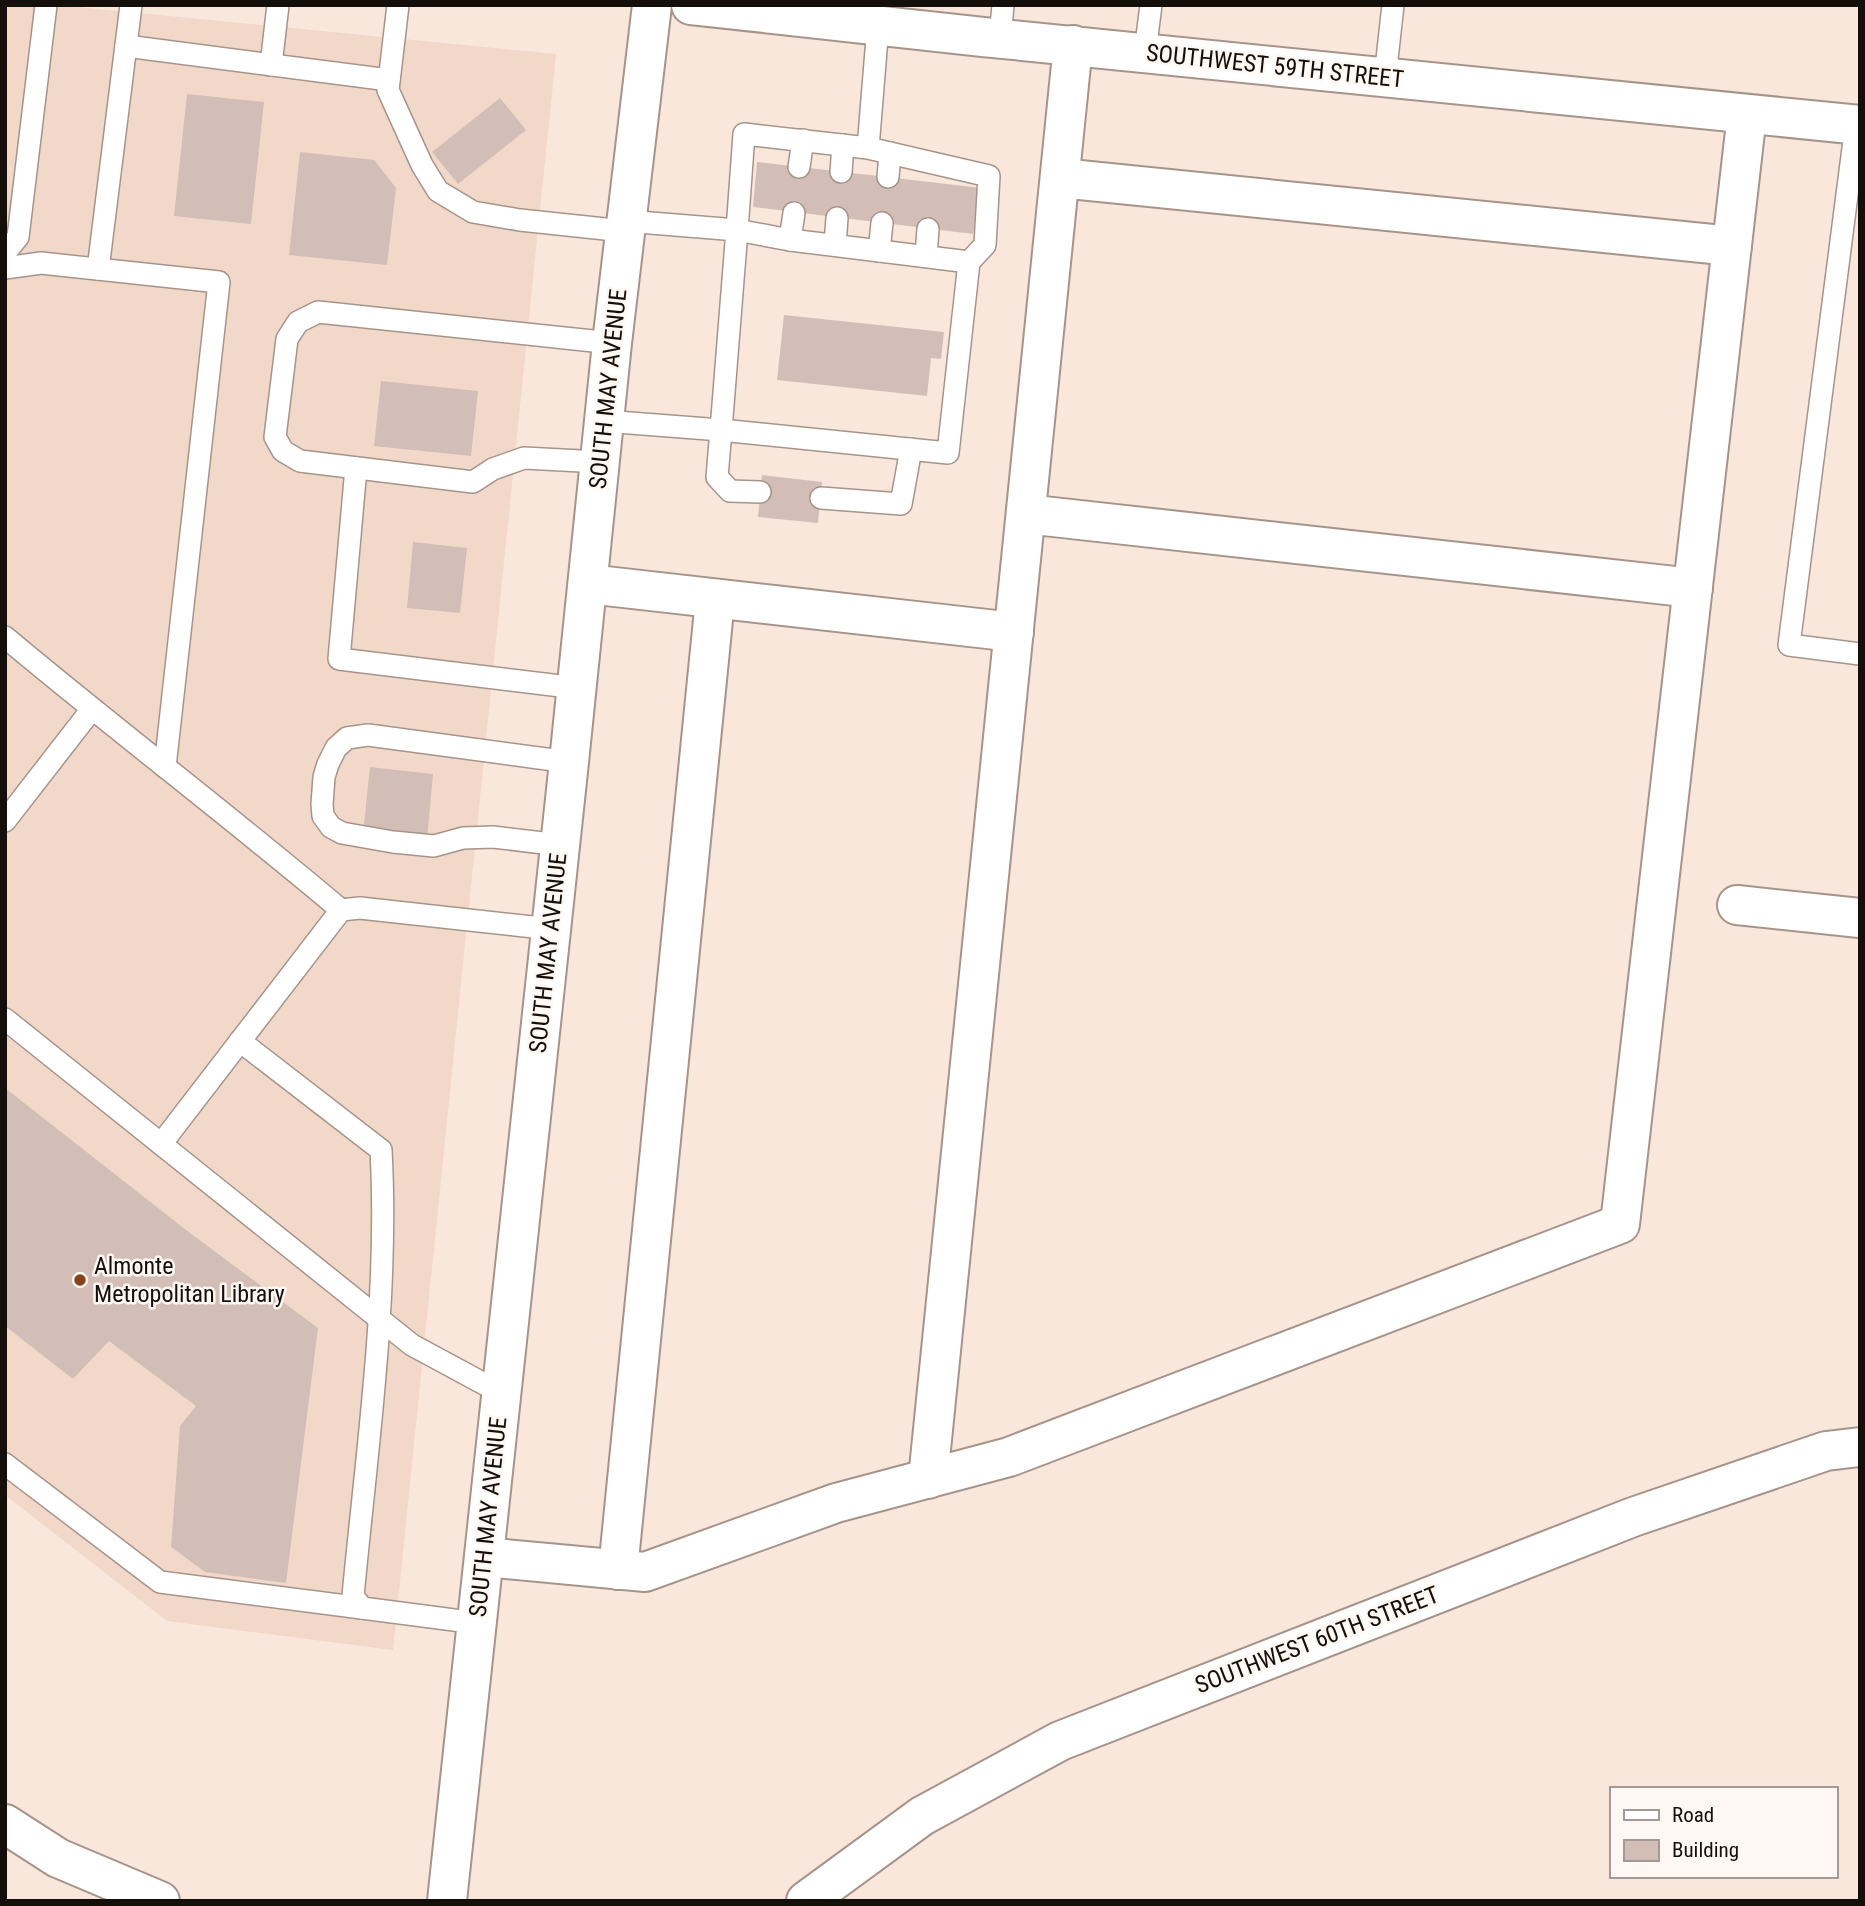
<svg xmlns="http://www.w3.org/2000/svg" width="1865" height="1906" font-family="'Roboto Condensed',sans-serif">
  <style>
    .built { fill: #f2d8c9 }
    .building { fill: #d3beb7 }
    .lines { fill: none; stroke-linecap: round; stroke-linejoin: round }
    .service-casing { stroke: #a6948a; stroke-width: 24 }
    .minor-casing { stroke: #a6948a; stroke-width: 42 }
    .secondary-casing { stroke: #a6948a; stroke-width: 42 }
    .service { stroke: #fff; stroke-width: 21 }
    .minor { stroke: #fff; stroke-width: 38 }
    .secondary { stroke: #fff; stroke-width: 38 }
    .poi-dot { fill: #88421a; stroke: #fef7f2; stroke-width: 2.5 }
    .labels { text-anchor: middle; stroke-width: 5; stroke-linejoin: round; paint-order: stroke }
    .street-label { font-size: 24px; fill: #150f0b; stroke: #fef7f2 }
    .poi-label { font-size: 24px; fill: #150f0b; stroke: #fef7f2; text-anchor: start }
  </style>
  <rect width="100%" height="100%" fill="#fae7dc"/>
  <!-- built -->
  <path class="built" d="M5,5H57L556,54L393,1650L167,1621L5,1495Z"/>
  <!-- building -->
  <g class="building">
    <path d="M187,94L264,102L251,224L174,216Z"/>
    <path d="M500,98L526,130L458,184L432,152Z"/>
    <path d="M300,152L374,160L396,188L387,265L289,255Z"/>
    <path d="M757,162L981,188L973,234L753,207Z"/>
    <path d="M784,315L944,332L941,359L931,358L927,396L777,380Z"/>
    <path d="M381,381L478,391L471,456L374,446Z"/>
    <path d="M762,475L822,482L818,523L758,517Z"/>
    <path d="M413,542L467,548L460,613L407,608Z"/>
    <path d="M370,767L433,774L427,839L363,833Z"/>
    <path d="M5,1088L190,1233L318,1328L286,1583L205,1572L171,1547L180,1426L196,1406L109,1341L73,1379L5,1326Z"/>
  </g>
  <g class="lines">
    <defs>
      <g id="service">
        <path d="M398,5L388,90L422,165L438,191L473,212L520,220L624,231"/>
        <path d="M1000,38L1003,5"/>
        <path d="M126,46L389,80"/>
        <path d="M1145,52L1151,5"/>
        <path d="M271,65L278,5"/>
        <path d="M1385,77L1393,5"/>
        <path d="M1856,125L1789,645L1860,654"/>
        <path d="M868,148L989,176L985,245L969,262L790,240L737,230L744,134L868,148L878,26"/>
        <path d="M799,167L803,140"/>
        <path d="M841,172L843,145"/>
        <path d="M888,177L890,153"/>
        <path d="M790,240L794,213"/>
        <path d="M835,245L837,218"/>
        <path d="M879,251L882,223"/>
        <path d="M5,253L18,237L46,5"/>
        <path d="M926,256L928,229"/>
        <path d="M5,268L41,263L219,282L165,767"/>
        <path d="M98,269L131,5"/>
        <path d="M604,421L721,430L737,230L626,221"/>
        <path d="M600,462L524,458L493,469L473,482L300,461L283,451L275,437L287,339L298,322L318,312L612,343"/>
        <path d="M356,468L339,659L577,688"/>
        <path d="M760,492L730,491L717,477L721,430L948,453L969,262"/>
        <path d="M821,498L901,504L911,449"/>
        <path d="M5,637C116,730 231,817 341,910"/>
        <path d="M5,821L92,709"/>
        <path d="M560,845L493,837L463,838L434,846L393,842L342,833L331,827L323,816L322,804L324,777L328,764L336,748L347,738L368,735L569,762"/>
        <path d="M5,1019L412,1345L501,1393"/>
        <path d="M240,1041L381,1150C389,1299 367,1448 353,1596L362,1608L477,1623"/>
        <path d="M161,1144L341,910L360,908L551,929"/>
        <path d="M5,1464L160,1582L362,1608"/>
      </g>
      <g id="minor">
        <path d="M1060,178L1732,246"/>
        <path d="M1026,514L1693,588"/>
        <path d="M588,584L1014,632"/>
        <path d="M1737,905L1860,918"/>
        <path d="M928,1479L1073,45"/>
        <path d="M484,1557L645,1572L836,1503L1009,1457L1620,1224L1747,114"/>
        <path d="M618,1570L715,600"/>
        <path d="M5,1824L58,1858L160,1901"/>
        <path d="M806,1901L922,1816L1060,1741L1633,1517L1826,1451L1860,1447"/>
      </g>
      <g id="secondary">
        <path d="M691,5L983,37L1860,125"/>
        <path d="M447,1901L569,762L612,343L652,5"/>
      </g>
    </defs>
    <!-- service casing -->
    <use href="#service" class="service-casing"/>
    <!-- minor casing -->
    <use href="#minor" class="minor-casing"/>
    <!-- secondary casing -->
    <use href="#secondary" class="secondary-casing"/>
    <!-- service -->
    <use href="#service" class="service"/>
    <!-- minor -->
    <use href="#minor" class="minor"/>
    <!-- secondary -->
    <use href="#secondary" class="secondary"/>
  </g>
  <!-- markers -->
  <circle class="poi-dot" cx="80" cy="1280" r="7"/>
  <g class="labels">
    <!-- street labels -->
    <g class="street-label">
      <text transform="translate(1275 66) rotate(6)" y="8">SOUTHWEST 59TH STREET</text>
      <text transform="translate(608 389) rotate(-84)" y="8">SOUTH MAY AVENUE</text>
      <text transform="translate(548 953) rotate(-84)" y="8">SOUTH MAY AVENUE</text>
      <text transform="translate(488 1517) rotate(-84)" y="8">SOUTH MAY AVENUE</text>
      <text transform="translate(1317 1640) rotate(-21)" y="8">SOUTHWEST 60TH STREET</text>
    </g>
    <!-- poi labels -->
    <g class="poi-label">
      <text x="94" y="1274">Almonte<tspan x="94" dy="28">Metropolitan Library</tspan></text>
    </g>
  </g>
  <!-- border -->
  <rect width="1865" height="1906" fill="none" stroke="#150f0b" stroke-width="14"/>
  <!-- legend -->
  <rect x="1610" y="1787" width="228" height="91" fill="#fef7f2" stroke="#a19a96" stroke-width="2"/>
  <rect x="1624" y="1810" width="35" height="10" fill="#ffffff" stroke="#a19a96" stroke-width="2"/>
  <text x="1672" y="1822" font-size="21" fill="#150f0b">Road</text>
  <rect x="1624" y="1840" width="35" height="21" fill="#d3beb7" stroke="#a19a96" stroke-width="2"/>
  <text x="1672" y="1857" font-size="21" fill="#150f0b">Building</text>
</svg>
